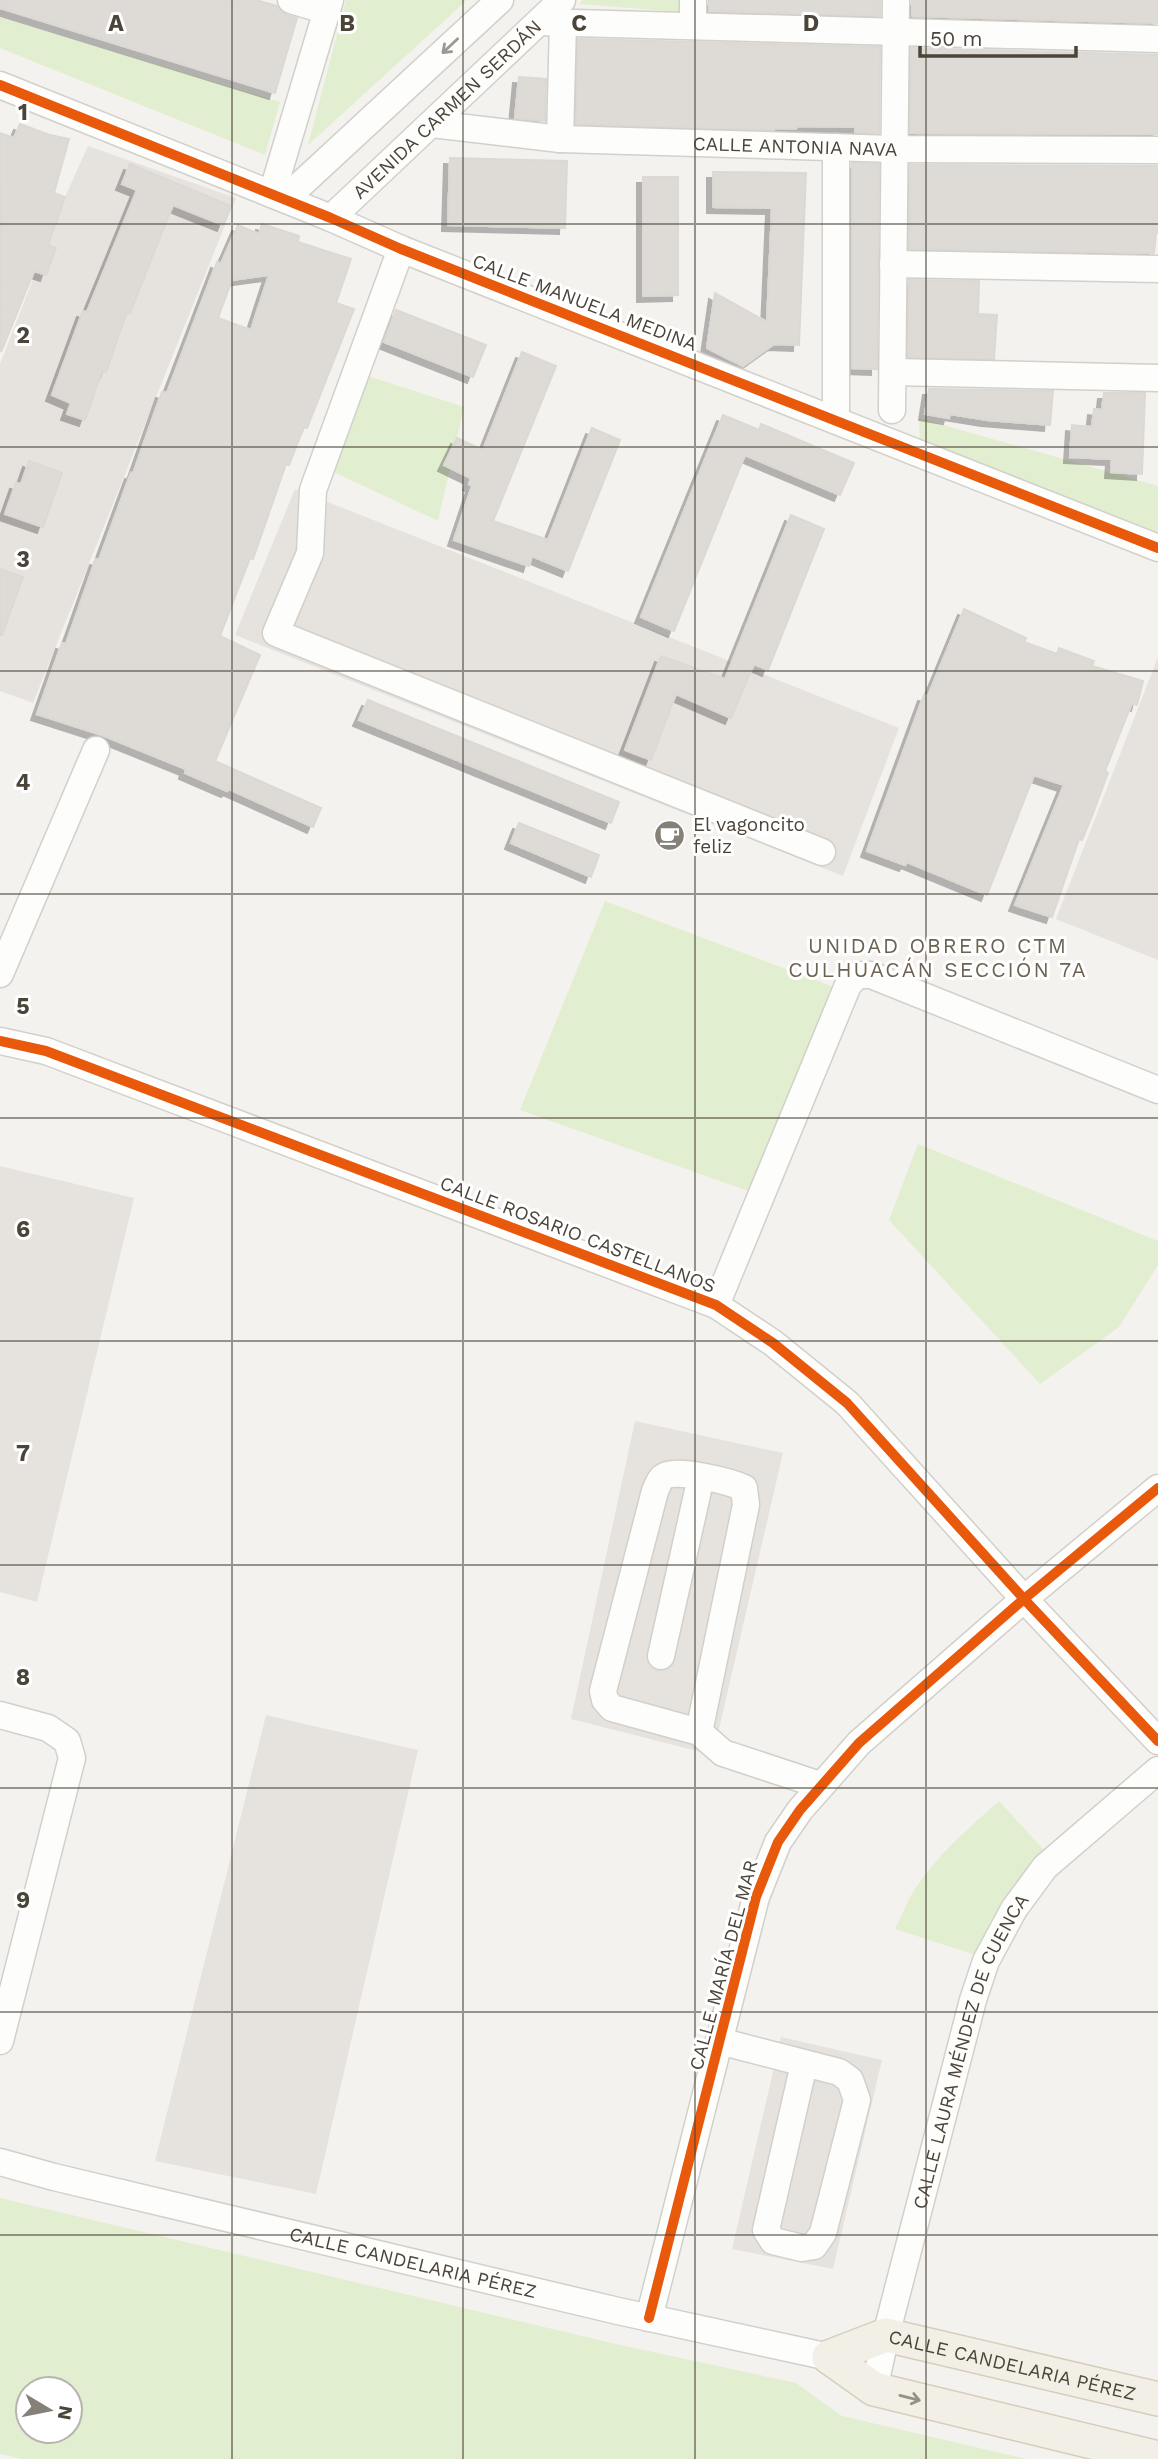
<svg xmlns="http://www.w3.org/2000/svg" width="1158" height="2459" font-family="'Work Sans',sans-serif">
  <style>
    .green { fill: #e1eecf; fill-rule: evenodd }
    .parking { fill: #e6e3df }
    .building { fill: #dedbd6; stroke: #dcd9d4; stroke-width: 2; fill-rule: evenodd; filter: url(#shadow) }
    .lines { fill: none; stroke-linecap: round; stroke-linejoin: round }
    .minor-casing { stroke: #d2d0cb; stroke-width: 29 }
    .major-casing { stroke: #d6cebb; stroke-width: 36 }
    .minor { stroke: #fdfdfc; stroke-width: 26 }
    .major { stroke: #f2efe6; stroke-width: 33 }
    .cycleway-casing { stroke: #fff; stroke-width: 15 }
    .cycleway { stroke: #e8590c; stroke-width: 10 }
    .oneway { stroke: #9b9791 }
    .oneway2 { stroke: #969187 }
    .grid { fill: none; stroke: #4b4439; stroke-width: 2; stroke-opacity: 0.55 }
    .labels { text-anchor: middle; stroke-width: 6; stroke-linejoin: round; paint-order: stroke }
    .street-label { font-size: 19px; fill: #4b4439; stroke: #fff }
    .poi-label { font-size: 19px; fill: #4b4439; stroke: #fff; text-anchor: start }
    .neighbourhood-label { font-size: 21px; letter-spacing: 2px; fill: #6e6250; stroke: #fff }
    .grid-label { font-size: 23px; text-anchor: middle; font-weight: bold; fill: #4b4439; stroke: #fff; stroke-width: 6; stroke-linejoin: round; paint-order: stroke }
  </style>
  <defs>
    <filter id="shadow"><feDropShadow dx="-6" dy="6" stdDeviation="0" flood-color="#0004"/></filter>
  </defs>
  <rect width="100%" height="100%" fill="#f4f2ee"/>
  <!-- green -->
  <g class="green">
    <path d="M346,0H467L308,145Z"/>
    <path d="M583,0H680L681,12L579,4Z"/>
    <path d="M0,17L280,102L265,155L0,48Z"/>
    <path d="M368,376L464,407L438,521L323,467Z"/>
    <path d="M919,418L1158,486V540L920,445Z"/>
    <path d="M605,901L834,987L748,1191L520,1110Z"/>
    <path d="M918,1144L1158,1241V1265L1119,1327L1040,1384L889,1220Z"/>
    <path d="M999,1801L1043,1849L976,1955L895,1929C902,1916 907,1901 915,1889C937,1855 969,1828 999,1801Z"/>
    <path d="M0,2198L616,2344L796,2383L842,2416L1027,2459H22L0,2454ZM28,2389H70V2431H28Z"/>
  </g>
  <!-- parking -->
  <g class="parking">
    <path d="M88,146L236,198L33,703L0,691V364L65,197Z"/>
    <path d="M295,489L899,728L843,876L235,635Z"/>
    <path d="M1158,657V960L1056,919Z"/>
    <path d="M0,1166L134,1198L37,1602L0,1592Z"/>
    <path d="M635,1421L783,1453L713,1755L571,1719Z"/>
    <path d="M266,1715L418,1750L316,2194L155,2161Z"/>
    <path d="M781,2037L882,2060L833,2269L732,2249Z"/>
  </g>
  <!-- building -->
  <g class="building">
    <path d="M0,0H256L277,6L286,15L297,18L275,93L0,8Z"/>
    <path d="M709,0H880V16L709,11Z"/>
    <path d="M912,0H1158V23L912,16Z"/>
    <path d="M578,39L880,47L879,133L855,132V127L797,126L796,129L774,128V130L576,124Z"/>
    <path d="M911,48L1158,55V134L910,133Z"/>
    <path d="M519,77L546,79L545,121L515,118Z"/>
    <path d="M20,124L50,135L69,139L54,193L65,197L48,245L56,248L46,275L34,271L1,352L0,133L14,138Z"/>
    <path d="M450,158L567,161L565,228L448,225Z"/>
    <path d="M852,163L879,164L877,369L852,368Z"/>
    <path d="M130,164L231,206L223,225L173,205L130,313L127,312L106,372L102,371L85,420L67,414L71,403L52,395L83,311L87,312L137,190L122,184Z"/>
    <path d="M910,165L1158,166V233L1156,232L1154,253L909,249Z"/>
    <path d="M713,172L806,173L799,345L774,344L743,366L707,348L715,293L767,322L772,208L713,207Z"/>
    <path d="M643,177H678V295L643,296Z"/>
    <path d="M262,224L299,236L298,242L351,259L336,303L354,309L307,428L304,427L289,465L286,464L253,559L250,558L220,636L260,655L215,761L321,808L313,827L229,789L227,791L185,773L186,769L102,735L37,714L62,643L66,644L96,559L99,560L131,473L133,474L162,392L167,393L217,262L221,264L238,225L259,234ZM269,275L251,330L218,318L232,280Z"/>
    <path d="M909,280L979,281L978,314L997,315L994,359L908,357Z"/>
    <path d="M396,310L486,345L473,377L384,342Z"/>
    <path d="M522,352L556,366L493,521L548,540L592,428L620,440L568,571L532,556L529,566L454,540L472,486L469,484L471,478L444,465L457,438L483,450Z"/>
    <path d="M929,389L1053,391L1050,425L987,420L950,414L949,418L925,414Z"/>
    <path d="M1104,393H1145L1142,474L1111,472L1112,459L1070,457L1072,425L1092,427L1094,409L1102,410Z"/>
    <path d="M723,415L759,430L761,424L854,463L840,495L745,455L674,631L641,617Z"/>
    <path d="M29,461L62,473L43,527L5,514L16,483L21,484Z"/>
    <path d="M791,515L824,529L768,670L754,664L731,718L676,694L651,760L625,750L661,656L725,679Z"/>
    <path d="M0,569L23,577L2,635H0Z"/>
    <path d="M964,609L1026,638L1024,642L1057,654L1059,648L1094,661L1092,666L1143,681L1137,705L1132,703L1105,771L1108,773L1092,816L1082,840L1079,839L1052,917L1015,905L1064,785L1034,775L987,895L907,862L905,865L867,851L924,695L928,696Z"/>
    <path d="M368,700L619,802L611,823L359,720Z"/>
    <path d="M519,823L599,855L591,877L511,843Z"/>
  </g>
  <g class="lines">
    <defs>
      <g id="minor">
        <path d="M291,0L327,11"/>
        <path d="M693,0V26"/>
        <path d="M539,22L1158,39"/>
        <path d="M0,85L331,218L401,249L1158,548"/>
        <path id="s1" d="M432,124L560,139L894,149L1158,150"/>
        <path d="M560,139L563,22"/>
        <path d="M836,147V410"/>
        <path d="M272,194L330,0"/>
        <path d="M285,199L500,0"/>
        <path id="s2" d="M331,218L562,0"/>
        <path d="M401,249L313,490L310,553L276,633L822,852"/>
        <path d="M893,264L1158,269"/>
        <path d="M893,372L1158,378"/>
        <path d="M892,410L896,0"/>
        <path d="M0,974L96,750"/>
        <path d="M0,1041L46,1051L716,1305L773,1343L847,1403L1024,1599L1158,1741"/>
        <path d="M716,1305L848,985L857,975H871L1158,1090"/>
        <path d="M661,1656L701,1477"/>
        <path d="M0,1715L48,1728L67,1741L72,1758L0,2041"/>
        <path d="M699,1732L746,1505L744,1488C731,1482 674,1467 663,1477C659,1480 657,1487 655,1491L603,1691L605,1700L612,1708L699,1732L723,1753L820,1785"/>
        <path d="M719,2041L839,2072L850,2080L857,2100L823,2233L814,2246L802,2248L773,2241L766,2230L804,2064"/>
        <path id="s3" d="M0,2162L54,2177L618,2311L829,2357"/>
        <path d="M649,2318L756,1897L778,1842L800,1810L859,1743L1024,1599L1158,1488"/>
        <path id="s4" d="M874,2389L886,2335L973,2000L986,1961L1014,1909L1045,1867L1158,1770"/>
      </g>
      <g id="major">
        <path d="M829,2357L874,2389L1158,2458"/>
        <path id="s5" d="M829,2357L886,2335L1158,2399"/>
      </g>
    </defs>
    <!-- minor casing -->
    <use href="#minor" class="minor-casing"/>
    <!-- major casing -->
    <use href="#major" class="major-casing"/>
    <!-- minor -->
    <use href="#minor" class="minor"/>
    <!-- major -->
    <use href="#major" class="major"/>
    <defs>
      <g id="cycleway">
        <path d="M0,85L331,218L401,249L1158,548"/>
        <path d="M0,1041L46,1051L716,1305L773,1343L847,1403L1024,1599L1158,1741"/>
        <path d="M649,2318L756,1897L778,1842L800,1810L859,1743L1024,1599L1158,1488"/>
      </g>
    </defs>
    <!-- cycleway casing -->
    <use href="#cycleway" class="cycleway-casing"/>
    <!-- cycleway -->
    <use href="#cycleway" class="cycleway"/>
  </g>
  <!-- one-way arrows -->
  <defs><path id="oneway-shaft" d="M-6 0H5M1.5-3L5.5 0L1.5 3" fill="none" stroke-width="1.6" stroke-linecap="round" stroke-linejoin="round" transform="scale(1.75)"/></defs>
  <use class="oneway" href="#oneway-shaft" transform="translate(450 46) rotate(137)"/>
  <use class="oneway2" href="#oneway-shaft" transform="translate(910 2398) rotate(14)"/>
  <!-- grid -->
  <path class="grid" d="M232,0V2459M463,0V2459M695,0V2459M926,0V2459M0,224H1158M0,447H1158M0,671H1158M0,894H1158M0,1118H1158M0,1341H1158M0,1565H1158M0,1788H1158M0,2012H1158M0,2235H1158"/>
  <!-- icons -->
  <defs>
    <symbol id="cafe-disc" viewBox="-11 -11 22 22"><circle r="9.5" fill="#868178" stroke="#fff"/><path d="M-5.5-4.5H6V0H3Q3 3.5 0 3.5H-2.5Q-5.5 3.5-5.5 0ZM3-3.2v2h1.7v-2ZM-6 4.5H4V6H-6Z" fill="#fff"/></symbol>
  </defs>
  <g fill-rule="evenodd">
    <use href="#cafe-disc" x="652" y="818" width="35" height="35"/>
  </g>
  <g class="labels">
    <!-- street labels -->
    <g class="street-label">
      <text dy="7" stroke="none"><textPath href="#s2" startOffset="159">AVENIDA CARMEN SERDÁN</textPath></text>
      <text dy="7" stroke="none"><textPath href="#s1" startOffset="364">CALLE ANTONIA NAVA</textPath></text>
      <text transform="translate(585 302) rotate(21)" y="7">CALLE MANUELA MEDINA</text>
      <text transform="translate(578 1234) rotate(21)" y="7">CALLE ROSARIO CASTELLANOS</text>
      <text transform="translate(723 1965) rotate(-75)" y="7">CALLE MARÍA DEL MAR</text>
      <text dy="7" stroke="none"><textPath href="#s4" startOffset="352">CALLE LAURA MÉNDEZ DE CUENCA</textPath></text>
      <text dy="7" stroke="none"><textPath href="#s3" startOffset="425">CALLE CANDELARIA PÉREZ</textPath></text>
      <text dy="7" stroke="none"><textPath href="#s5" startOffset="191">CALLE CANDELARIA PÉREZ</textPath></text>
    </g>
    <!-- poi labels -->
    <g class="poi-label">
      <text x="693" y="831">El vagoncito<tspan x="693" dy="22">feliz</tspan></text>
    </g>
    <!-- neighbourhood labels -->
    <g class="neighbourhood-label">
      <text x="938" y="953">UNIDAD OBRERO CTM<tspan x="938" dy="24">CULHUACÁN SECCIÓN 7A</tspan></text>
    </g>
  </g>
  <g class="grid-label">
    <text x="116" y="31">A</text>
    <text x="347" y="31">B</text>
    <text x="579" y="31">C</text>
    <text x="811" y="31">D</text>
    <text x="23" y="120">1</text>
    <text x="23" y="343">2</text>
    <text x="23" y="567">3</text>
    <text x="23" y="790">4</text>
    <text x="23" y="1014">5</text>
    <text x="23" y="1237">6</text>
    <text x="23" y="1461">7</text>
    <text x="23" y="1685">8</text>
    <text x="23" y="1908">9</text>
  </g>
  <!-- north arrow -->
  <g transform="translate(49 2410) rotate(100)"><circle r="33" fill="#ffffff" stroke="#b7b4b0" stroke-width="2"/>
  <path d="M0-5L12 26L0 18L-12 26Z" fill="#868178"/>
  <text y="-10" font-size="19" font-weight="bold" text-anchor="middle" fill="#4b4439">N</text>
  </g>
  <!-- scale -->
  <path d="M920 46v10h156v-10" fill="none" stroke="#4b4439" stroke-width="3.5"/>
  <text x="930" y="46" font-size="21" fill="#4b4439" stroke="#ffffff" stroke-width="5" paint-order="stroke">50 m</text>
</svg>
